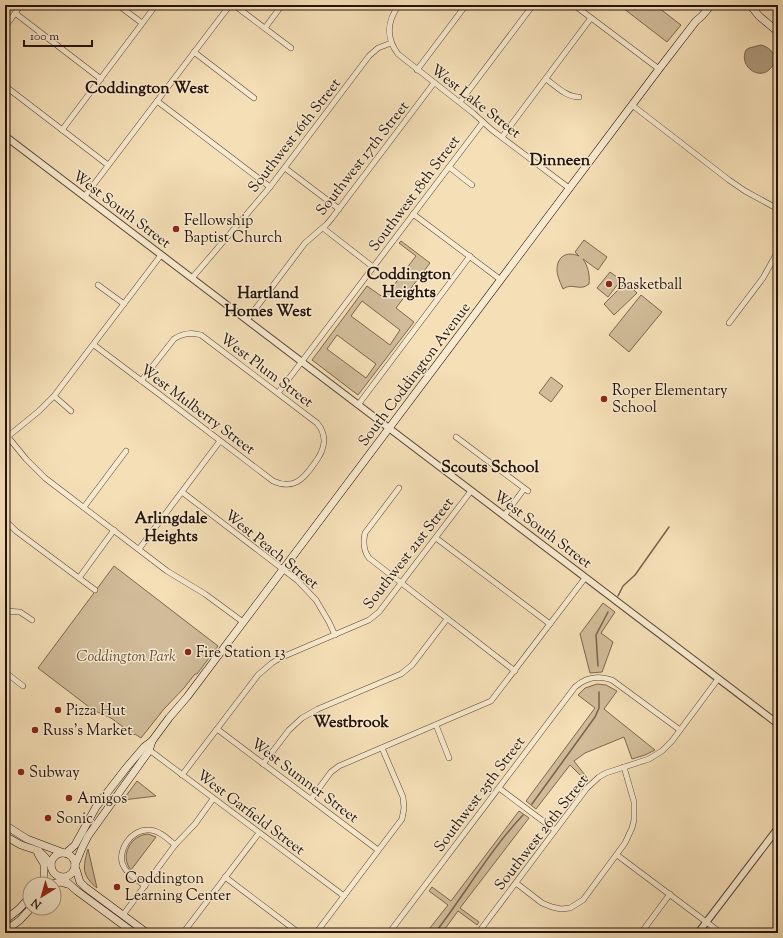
<svg xmlns="http://www.w3.org/2000/svg" width="783" height="938" font-family="'Sorts Mill Goudy',serif">
  <style>
    .green { fill: #d1bc99; stroke: #7a6751; fill-rule: evenodd }
    .water { fill: #ae997b; stroke: #77634d }
    .lines { fill: none; stroke-linecap: round; stroke-linejoin: round }
    .stream { stroke: #77634d; stroke-width: 1.5 }
    .minor-casing { stroke: #584534; stroke-width: 6 }
    .tertiary-casing { stroke: #584534; stroke-width: 8 }
    .secondary-casing { stroke: #241209; stroke-width: 8 }
    .minor { stroke: #f8ead0; stroke-width: 5 }
    .tertiary { stroke: #f8ead0; stroke-width: 6 }
    .secondary { stroke: #f8ead0; stroke-width: 7 }
    .poi-dot { fill: #8f2418; stroke: #f8ead0; stroke-width: 1.5 }
    .labels { text-anchor: middle; stroke-width: 3; stroke-linejoin: round; paint-order: stroke }
    .street-label { font-size: 15px; fill: #241209; stroke: #f8ead0 }
    .poi-label { font-size: 15px; fill: #241209; stroke: #f8ead0; text-anchor: start }
    .park-label { font-size: 15px; font-style: italic; fill: #614e3b; stroke: #f8ead0 }
    .neighbourhood-label { font-size: 16px; font-weight: bold; fill: #241209; stroke: #f8ead0 }
  </style>
  <rect width="100%" height="100%" fill="#f5dfb6"/>
  <filter id="stains"><feTurbulence type="fractalNoise" baseFrequency=".005" numOctaves="4"/><feColorMatrix values="0 0 0 0 .2 0 0 0 0 .09 0 0 0 0 .02 0 0 0 .5 -.17"/></filter>
  <radialGradient id="worn" r=".72"><stop offset=".6" stop-color="#630" stop-opacity="0"/><stop offset="1" stop-color="#630" stop-opacity=".3"/></radialGradient>
  <!-- green -->
  <g class="green">
    <path d="M619,5H655L681,25L667,42Z"/>
    <path d="M584,240L607,257L598,270L583,259C588,266 590,275 589,284C580,292 572,282 563,289C561,284 557,276 557,270C557,256 567,251 579,256L575,252Z"/>
    <path d="M401,241L430,263L396,308L414,322L358,395L312,360L367,286L384,298L416,256L399,243ZM362,301L400,330L390,345L351,316ZM337,335L376,364L366,378L327,349Z"/>
    <path d="M610,272L621,280L608,297L597,288Z"/>
    <path d="M626,282L637,293L614,315L604,304Z"/>
    <path d="M641,295L662,312L629,352L609,335Z"/>
    <path d="M551,377L563,386L551,402L539,393Z"/>
    <path d="M114,566L218,646L197,674H195L184,688L164,709L141,738L135,734L134,735L111,718L93,710L38,668Z"/>
    <path d="M603,603L615,612L601,633L613,642L602,672L590,673L580,634Z"/>
    <path d="M597,684L606,685L617,691L604,709L655,750L645,755L632,759L624,737L585,753L574,761L588,779L586,781L570,765L536,809L526,801L595,708L578,695L585,688Z"/>
    <path d="M137,781L156,796L123,800Z"/>
    <path d="M519,811L529,818L460,908L479,922L477,925L458,911L442,933H426L448,905L429,891L432,887L451,901Z"/>
    <path d="M148,834L156,837L131,870C119,856 131,835 148,834Z"/>
    <path d="M88,849L97,888C81,875 83,867 88,849Z"/>
  </g>
  <!-- water -->
  <path class="water" d="M761,45C769,47 774,52 775,60C767,86 737,69 746,50L749,48Z"/>
  <g class="lines">
    <!-- stream -->
    <g class="stream">
      <path d="M618,596L623,586L635,575L669,527"/>
      <path d="M598,666L596,635L608,612"/>
      <path d="M532,804L595,717L599,708V692"/>
      <path d="M435,933C465,894 490,850 523,815"/>
    </g>
    <defs>
      <g id="minor">
        <path d="M118,5L142,23"/>
        <path d="M234,5L291,48"/>
        <path d="M399,5C387,21 386,38 398,54L473,113L492,130L569,188"/>
        <path d="M574,5L659,69"/>
        <path d="M15,13L101,79"/>
        <path d="M5,27L21,5"/>
        <path d="M265,28L282,5"/>
        <path d="M194,52L254,98"/>
        <path d="M417,70L466,5"/>
        <path d="M546,79C556,86 566,97 579,97"/>
        <path d="M5,86L108,165"/>
        <path d="M157,101L270,187"/>
        <path d="M460,102L533,5"/>
        <path d="M632,105L729,180L745,191L778,209"/>
        <path d="M62,130L156,5"/>
        <path d="M502,137L591,18"/>
        <path d="M449,167L472,185"/>
        <path d="M285,168L339,209"/>
        <path d="M85,196L230,5"/>
        <path d="M413,214L501,280"/>
        <path d="M323,228L373,267"/>
        <path d="M192,278L270,187L369,56L378,48L391,43"/>
        <path d="M98,285L124,304"/>
        <path d="M247,320L305,243L327,224L332,218L434,83"/>
        <path d="M729,323L763,278L778,251"/>
        <path d="M94,345C154,390 213,435 273,481C293,490 303,480 314,464C324,451 329,437 317,423L201,335C191,332 183,333 174,339L141,381"/>
        <path d="M278,393L483,122"/>
        <path d="M54,396L71,411"/>
        <path d="M358,405L470,256"/>
        <path d="M8,437L26,459L45,478L167,571L205,594L243,622"/>
        <path d="M456,437L528,491"/>
        <path d="M6,438L39,411L54,396L161,255"/>
        <path d="M399,488L365,533C363,542 363,550 369,558L515,671"/>
        <path d="M182,492L297,580L316,600L329,622L335,635"/>
        <path d="M84,507L126,451"/>
        <path d="M504,516L524,489"/>
        <path d="M5,520L16,531L95,590"/>
        <path d="M436,538L550,624"/>
        <path d="M139,549L220,441"/>
        <path d="M79,578L114,530"/>
        <path d="M5,611L20,612L32,620"/>
        <path d="M5,672L23,686"/>
        <path d="M436,725L449,758"/>
        <path d="M217,729L378,850"/>
        <path d="M148,749L344,896"/>
        <path d="M263,764L289,730L302,718L318,709L401,674L412,665L447,619"/>
        <path d="M182,775L258,675L272,663L280,658L369,620L379,612L471,491"/>
        <path d="M499,788L555,830"/>
        <path d="M311,799L331,772L339,766L491,701L585,578"/>
        <path d="M617,855L721,933"/>
        <path d="M225,877L299,933"/>
        <path d="M516,883L542,903L552,907L561,909L570,908L583,900L625,843L632,828L634,820V802L624,767"/>
        <path d="M145,886C138,880 128,875 124,867C115,852 132,828 149,830C159,830 168,839 175,845"/>
        <path d="M123,915L175,845L195,824L213,799"/>
        <path d="M183,933L259,833"/>
        <path d="M316,933L402,819L404,808L403,797L382,748"/>
        <path d="M389,933L575,687C586,677 598,675 612,680L680,730"/>
        <path d="M478,933L587,788L599,777L606,773L649,759L662,751L672,741L718,679"/>
        <path d="M641,933L670,894"/>
      </g>
      <g id="tertiary">
        <path d="M5,136L778,724"/>
        <path d="M698,933L778,828"/>
      </g>
      <g id="secondary">
        <path d="M750,5L759,16L778,32"/>
        <path d="M5,825L27,839L64,853"/>
        <path d="M5,836L21,845L39,851L44,856L51,865"/>
        <path d="M66,853L75,845L96,807L127,767L144,747L152,741L169,718L187,697L659,69L696,21L702,16L711,5"/>
        <circle cx="63" cy="865" r="12"/>
        <path d="M38,854L44,864V877"/>
        <path d="M75,865L82,848L88,836L149,751L152,741"/>
        <path d="M75,866L80,882L85,887L147,933"/>
        <path d="M61,877L77,891L134,933"/>
        <path d="M52,884L60,882L67,884"/>
        <path d="M5,920L19,909L30,897"/>
        <path d="M5,931L20,920L31,908"/>
      </g>
    </defs>
    <!-- minor casing -->
    <use href="#minor" class="minor-casing"/>
    <!-- tertiary casing -->
    <use href="#tertiary" class="tertiary-casing"/>
    <!-- secondary casing -->
    <use href="#secondary" class="secondary-casing"/>
    <!-- minor -->
    <use href="#minor" class="minor"/>
    <!-- tertiary -->
    <use href="#tertiary" class="tertiary"/>
    <!-- secondary -->
    <use href="#secondary" class="secondary"/>
  </g>
  <!-- markers -->
  <g class="poi-dot">
    <circle cx="176" cy="229" r="4"/>
    <circle cx="609" cy="284" r="4"/>
    <circle cx="604" cy="399" r="4"/>
    <circle cx="188" cy="652" r="4"/>
    <circle cx="58" cy="710" r="4"/>
    <circle cx="35" cy="730" r="4"/>
    <circle cx="21" cy="772" r="4"/>
    <circle cx="69" cy="798" r="4"/>
    <circle cx="48" cy="818" r="4"/>
    <circle cx="117" cy="887" r="4"/>
  </g>
  <g class="labels">
    <!-- street labels -->
    <g class="street-label">
      <text transform="translate(476 101) rotate(38)" y="5">West Lake Street</text>
      <text transform="translate(294 135) rotate(-52)" y="5">Southwest 16th Street</text>
      <text transform="translate(362 158) rotate(-52)" y="5">Southwest 17th Street</text>
      <text transform="translate(414 193) rotate(-53)" y="5">Southwest 18th Street</text>
      <text transform="translate(122 209) rotate(37)" y="5">West South Street</text>
      <text transform="translate(267 370) rotate(37)" y="5">West Plum Street</text>
      <text transform="translate(414 374) rotate(-53)" y="5">South Coddington Avenue</text>
      <text transform="translate(198 409) rotate(37)" y="5">West Mulberry Street</text>
      <text transform="translate(543 529) rotate(37)" y="5">West South Street</text>
      <text transform="translate(272 549) rotate(39)" y="5">West Peach Street</text>
      <text transform="translate(408 553) rotate(-52)" y="5">Southwest 21st Street</text>
      <text transform="translate(305 780) rotate(37)" y="5">West Sumner Street</text>
      <text transform="translate(479 794) rotate(-53)" y="5">Southwest 25th Street</text>
      <text transform="translate(251 812) rotate(37)" y="5">West Garfield Street</text>
      <text transform="translate(541 832) rotate(-52)" y="5">Southwest 26th Street</text>
    </g>
    <!-- poi labels -->
    <g class="poi-label">
      <text x="184" y="225">Fellowship<tspan x="184" dy="17">Baptist Church</tspan></text>
      <text x="617" y="289">Basketball</text>
      <text x="612" y="395">Roper Elementary<tspan x="612" dy="17">School</tspan></text>
      <text x="196" y="657">Fire Station 13</text>
      <text x="66" y="715">Pizza Hut</text>
      <text x="43" y="735">Russ's Market</text>
      <text x="29" y="777">Subway</text>
      <text x="77" y="803">Amigos</text>
      <text x="56" y="823">Sonic</text>
      <text x="125" y="883">Coddington<tspan x="125" dy="17">Learning Center</tspan></text>
    </g>
    <!-- park labels -->
    <g class="park-label">
      <text x="126" y="661">Coddington Park</text>
    </g>
    <!-- neighbourhood labels -->
    <g class="neighbourhood-label">
      <text x="147" y="93">Coddington West</text>
      <text x="560" y="165">Dinneen</text>
      <text x="409" y="279">Coddington<tspan x="409" dy="18">Heights</tspan></text>
      <text x="268" y="298">Hartland<tspan x="268" dy="18">Homes West</tspan></text>
      <text x="490" y="472">Scouts School</text>
      <text x="171" y="523">Arlingdale<tspan x="171" dy="18">Heights</tspan></text>
      <text x="351" y="727">Westbrook</text>
    </g>
  </g>
  <!-- margin -->
  <rect width="783" height="938" fill="none" stroke="#f5dfb6" stroke-width="20"/>
  <rect x="6" y="6" width="771" height="926" fill="none" stroke="#241209" stroke-width="2"/>
  <rect x="10" y="10" width="763" height="918" fill="none" stroke="#241209"/>
  <!-- north arrow -->
  <g transform="translate(42 896) rotate(217)"><circle r="19" fill="#f8ead0" stroke="#a39480"/>
  <path d="M0-3L7 15L0 10L-7 15Z" fill="#8f2418"/>
  <text y="-6" font-size="11" font-weight="bold" text-anchor="middle" fill="#241209">N</text>
  </g>
  <!-- scale -->
  <path d="M24 40v6h68v-6" fill="none" stroke="#241209" stroke-width="2"/>
  <text x="30" y="40" font-size="12" fill="#241209" stroke="#f8ead0" stroke-width="3" paint-order="stroke">100 m</text>
  <rect width="100%" height="100%" filter="url(#stains)"/>
  <rect width="100%" height="100%" fill="url(#worn)"/>
</svg>
